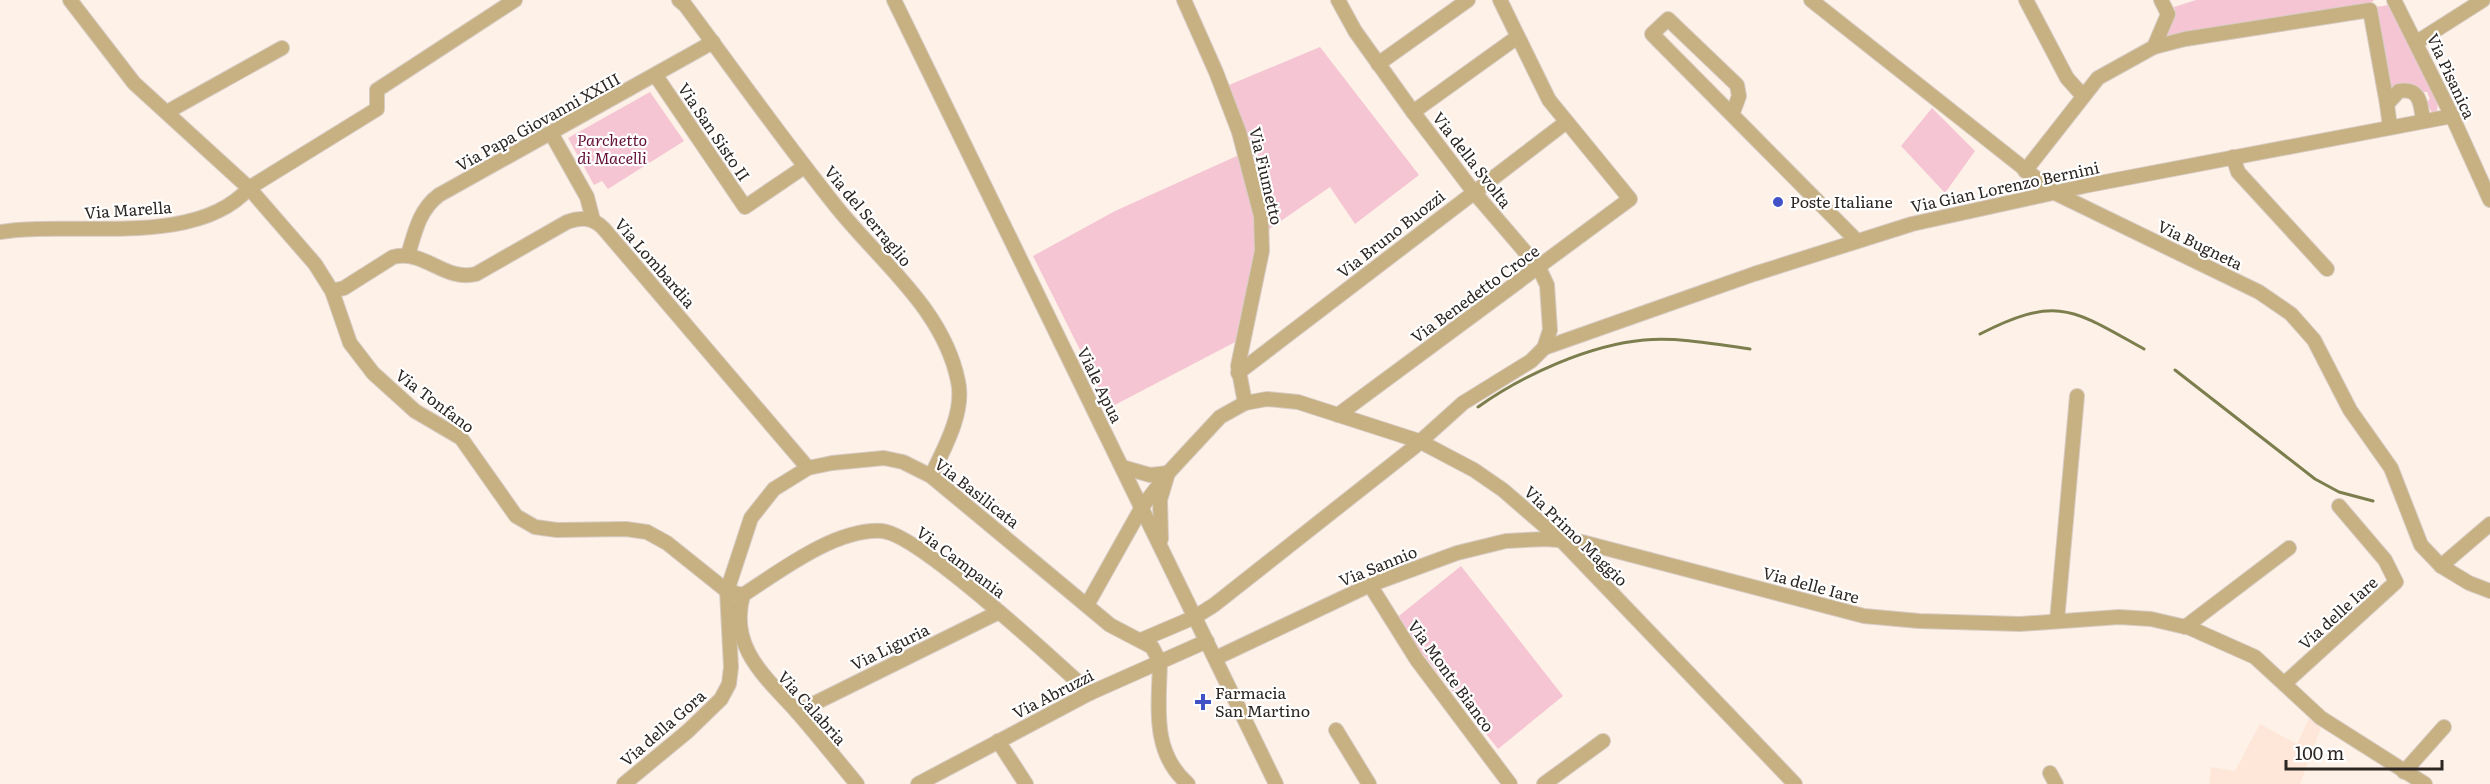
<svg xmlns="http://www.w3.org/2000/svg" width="2490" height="784" font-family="Literata,serif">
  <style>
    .built { fill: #fee7d8 }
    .green { fill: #f6c5d4 }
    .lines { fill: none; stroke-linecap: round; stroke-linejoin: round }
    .stream { stroke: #7c7e4d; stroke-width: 3 }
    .minor-casing { stroke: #d7ccc4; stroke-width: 16 }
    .minor { stroke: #c7b081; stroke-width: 14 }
    .poi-dot { fill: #4152c6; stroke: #fff; stroke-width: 2 }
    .labels { text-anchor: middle; stroke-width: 4.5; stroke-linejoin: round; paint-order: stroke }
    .street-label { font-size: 16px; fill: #2c2622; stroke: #fff }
    .park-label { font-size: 16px; font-style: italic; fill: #620e36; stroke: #fff }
    .poi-label { font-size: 16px; fill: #2c2622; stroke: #fff; text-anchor: start }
  </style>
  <rect width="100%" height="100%" fill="#fdf1e8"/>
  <!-- built -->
  <path class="built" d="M2309,718L2321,728L2300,784H2209L2211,767L2235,771L2260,724L2297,744Z"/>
  <!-- green -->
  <g class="green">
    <path d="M2196,0H2374L2368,5L2163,40L2176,14L2174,7Z"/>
    <path d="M2388,5L2438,99L2437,112L2432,113L2426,102L2430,99L2427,92L2390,91L2376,7Z"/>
    <path d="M1320,47L1419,175L1355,224L1330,187L1268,230L1261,190L1229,85Z"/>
    <path d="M650,92L684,141L608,189L602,181L594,185L568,138Z"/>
    <path d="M1932,108L1975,151L1945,193L1901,146Z"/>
    <path d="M1239,155L1250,191L1259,235L1239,340L1109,408L1033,256L1115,211Z"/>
    <path d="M1461,566L1563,696L1498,749L1395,619Z"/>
  </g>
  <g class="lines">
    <!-- stream -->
    <g class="stream">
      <path d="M1980,334C2058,294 2074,310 2144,349"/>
      <path d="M2175,370L2315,479L2339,492L2373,501"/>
      <path d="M1478,407C1523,375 1589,345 1644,340C1679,337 1715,344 1750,349"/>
    </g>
    <defs>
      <g id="minor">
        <path d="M70,0L134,83L249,188L315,264L332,291L350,343L373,373L415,411L461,438L516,516L535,527L557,530L626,529L647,532L667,543L727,591L743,595C780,571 836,528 882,531C919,534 1056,662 1090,693"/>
        <path d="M679,0L685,5C735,72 783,140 835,205C879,261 943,308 958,381C965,412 944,449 931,476"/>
        <path d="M894,0L1276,784"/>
        <path d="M1184,0L1216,72L1239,132L1261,216L1262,251L1238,366L1245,403"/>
        <path d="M1811,0L2055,193L2259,292L2291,314L2314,340L2350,410L2391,468L2421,545L2441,566L2469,583L2490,591"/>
        <path d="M2026,0L2067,78L2083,96"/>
        <path d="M2394,0L2452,116L2490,200"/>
        <path d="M2417,42L2483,0"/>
        <path d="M2154,47L2168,14L2161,0"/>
        <path d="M1378,64L1468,0"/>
        <path d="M656,76L745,207L804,167"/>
        <path d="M167,112L282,48"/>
        <path d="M1413,112L1516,38"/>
        <path d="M1732,115L1739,96L1737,85L1668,19L1652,34C1720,103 1788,171 1856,240"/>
        <path d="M2390,127L2387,104L2399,91C2420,87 2421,104 2423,121"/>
        <path d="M551,133L587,197L593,220"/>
        <path d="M2233,157L2238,172L2327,269"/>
        <path d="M2025,171L2098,78L2154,47L2185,39L2370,10L2387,104"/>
        <path d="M0,232C70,220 196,249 249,188L377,109V90L515,0"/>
        <path d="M408,255C415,232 419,210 439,195L713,42"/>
        <path d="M332,291L344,288L393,257C425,249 444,282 476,274L567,222C581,217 593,217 604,229L808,468"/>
        <path d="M1544,348L1754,274L1912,224L2089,185L2452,116"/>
        <path d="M1238,373L1565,123"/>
        <path d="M1338,415L1630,199L1549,100L1500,0"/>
        <path d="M1122,467L1150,475L1168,473L1160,500L1161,539"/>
        <path d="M2441,566L2490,524"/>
        <path d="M1370,585L1417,660L1510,784"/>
        <path d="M743,595C728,648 767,678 798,713C818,736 837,760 857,784"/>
        <path d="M1087,605L1142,507L1168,473L1220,417L1245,403L1267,399L1298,402L1419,441L1474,470L1503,490L1562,541L1795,784"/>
        <path d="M2057,621L2077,396"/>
        <path d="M2185,627L2289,548"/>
        <path d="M1141,640L1195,617L1214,605L1413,448L1463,403L1531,361L1544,348L1550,330L1547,285L1539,268L1473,191L1413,112L1355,31L1338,0"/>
        <path d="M1216,658L1370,585L1457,553L1506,541L1546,539L1582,542L1864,616L1919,621L2020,624L2119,617L2151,619L2190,628L2255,657L2321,718L2425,784"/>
        <path d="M1160,662C1159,706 1151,752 1188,784"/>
        <path d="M2285,683L2396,582L2385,560L2339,506"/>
        <path d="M797,712L999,612"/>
        <path d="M1336,730L1369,784"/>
        <path d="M998,741L1026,784"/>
        <path d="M2404,772L2444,727"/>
        <path d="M2050,773L2056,784"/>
        <path d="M624,784L688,731L721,699L729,684L731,667L727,591L751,518L774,489L808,468L832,463L884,458L903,462L931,476L1110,625L1152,647L1160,662"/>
        <path d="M918,784L1090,693L1207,641"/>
        <path d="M1544,784L1603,741"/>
      </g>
    </defs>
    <!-- minor casing -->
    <use href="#minor" class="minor-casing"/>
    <!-- minor -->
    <use href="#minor" class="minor"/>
  </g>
  <!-- markers -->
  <g class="poi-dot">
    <circle cx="1778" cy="202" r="6"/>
    <path d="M1200 693h6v6h6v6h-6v6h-6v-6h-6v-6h6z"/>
  </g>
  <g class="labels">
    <!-- street labels -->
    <g class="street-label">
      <text transform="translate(2451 76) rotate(65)" y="6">Via Pisanica</text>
      <text transform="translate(538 122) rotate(-29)" y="6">Via Papa Giovanni XXIII</text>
      <text transform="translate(714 132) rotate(56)" y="6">Via San Sisto II</text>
      <text transform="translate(1472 160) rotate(52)" y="6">Via della Svolta</text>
      <text transform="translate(1266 176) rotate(77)" y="6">Via Fiumetto</text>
      <text transform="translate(2005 187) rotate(-12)" y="6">Via Gian Lorenzo Bernini</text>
      <text transform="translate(128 210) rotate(-4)" y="6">Via Marella</text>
      <text transform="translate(868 216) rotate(50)" y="6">Via del Serraglio</text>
      <text transform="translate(1391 234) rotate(-38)" y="6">Via Bruno Buozzi</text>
      <text transform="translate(2200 245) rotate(26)" y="6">Via Bugneta</text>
      <text transform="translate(655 263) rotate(49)" y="6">Via Lombardia</text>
      <text transform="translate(1475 294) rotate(-36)" y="6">Via Benedetto Croce</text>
      <text transform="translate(1100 385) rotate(64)" y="6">Viale Apua</text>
      <text transform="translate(435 401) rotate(37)" y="6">Via Tonfano</text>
      <text transform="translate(977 493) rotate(38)" y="6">Via Basilicata</text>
      <text transform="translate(1576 536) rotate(44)" y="6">Via Primo Maggio</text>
      <text transform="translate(961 562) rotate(37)" y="6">Via Campania</text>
      <text transform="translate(1378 566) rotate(-22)" y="6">Via Sannio</text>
      <text transform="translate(1811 585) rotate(15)" y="6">Via delle Iare</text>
      <text transform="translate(2338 613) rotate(-42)" y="6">Via delle Iare</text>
      <text transform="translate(890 647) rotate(-26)" y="6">Via Liguria</text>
      <text transform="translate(1451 676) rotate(54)" y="6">Via Monte Bianco</text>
      <text transform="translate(1053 694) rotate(-27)" y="6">Via Abruzzi</text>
      <text transform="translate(812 708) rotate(48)" y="6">Via Calabria</text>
      <text transform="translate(663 728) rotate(-41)" y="6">Via della Gora</text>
    </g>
    <!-- park labels -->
    <g class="park-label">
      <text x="612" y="146">Parchetto<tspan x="612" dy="18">di Macelli</tspan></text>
    </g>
    <!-- poi labels -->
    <g class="poi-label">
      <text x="1790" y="208">Poste Italiane</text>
      <text x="1215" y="699">Farmacia<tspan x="1215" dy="18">San Martino</tspan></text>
    </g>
  </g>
  <!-- scale -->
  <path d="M2286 760v9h156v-9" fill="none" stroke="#2c2622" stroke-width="3"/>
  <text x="2295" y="760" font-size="18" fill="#2c2622" stroke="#ffffff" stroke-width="4.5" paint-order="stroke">100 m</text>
</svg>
